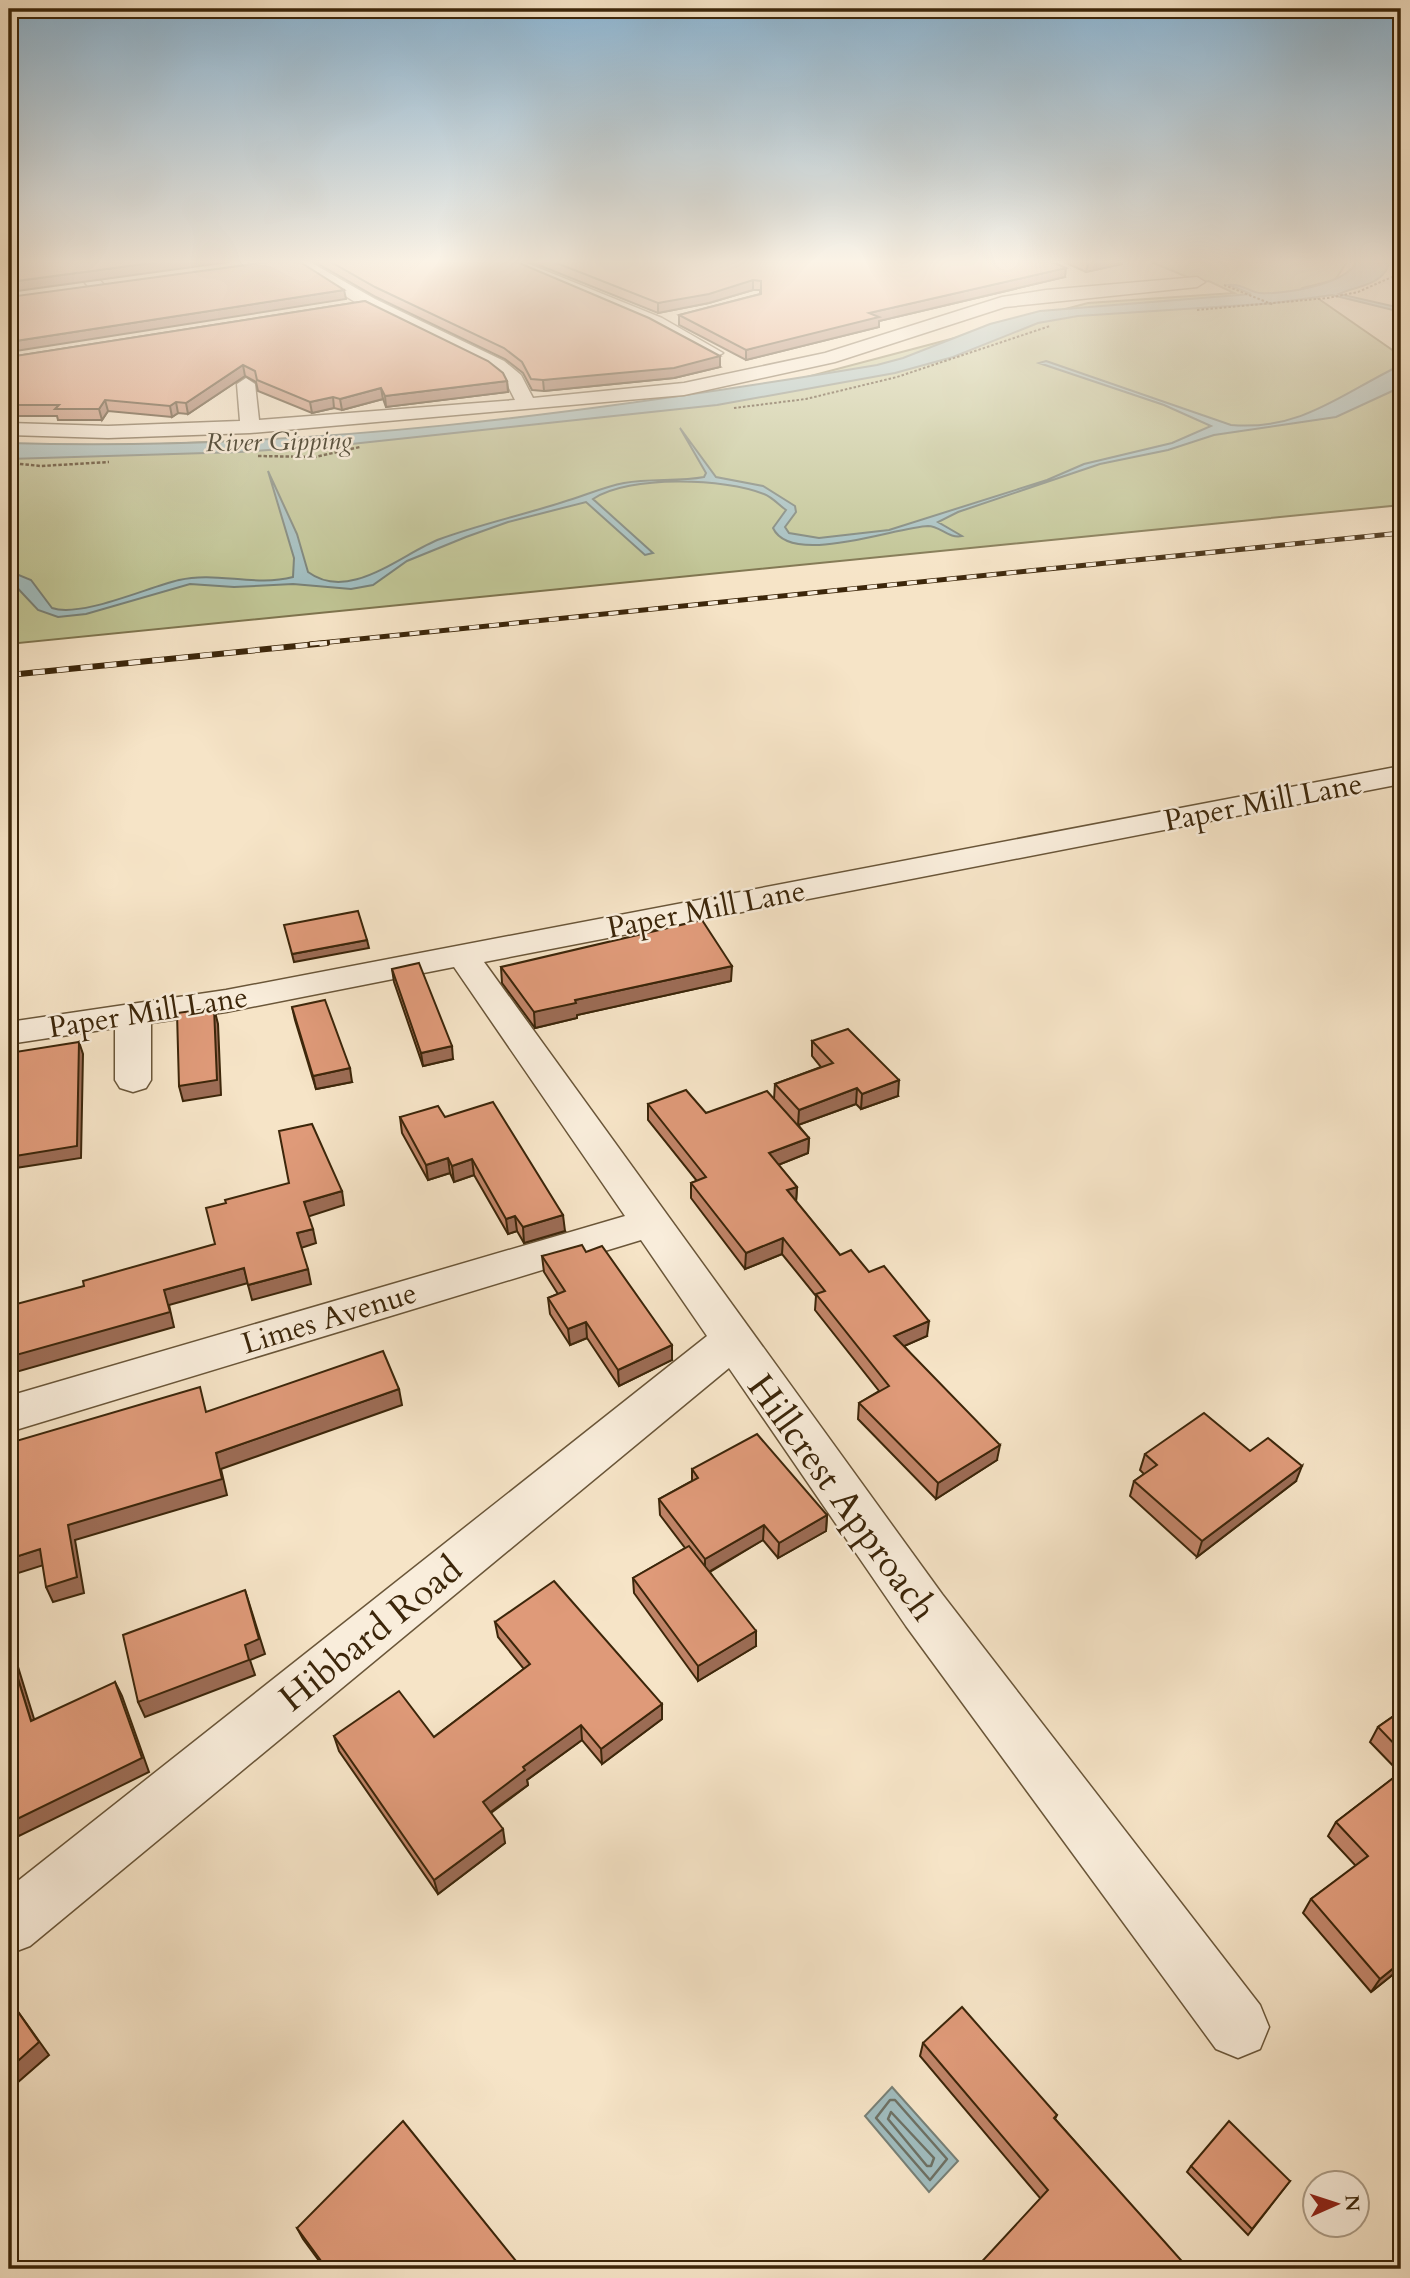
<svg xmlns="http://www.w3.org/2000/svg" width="1410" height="2278" font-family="Cardo,serif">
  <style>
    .green { fill: #bfc393; stroke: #7e744e; stroke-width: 2 }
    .water { fill: #a0bcbe; stroke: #788076; stroke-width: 2 }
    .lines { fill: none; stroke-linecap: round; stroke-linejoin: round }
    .shore { stroke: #6e7164; stroke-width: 2.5 }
    .minor-casing { stroke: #6a5639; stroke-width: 3 }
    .path-far1 { stroke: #3c260a; stroke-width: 2; stroke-dasharray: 2.5 2; stroke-linecap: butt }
    .path { stroke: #3c260a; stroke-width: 2.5; stroke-dasharray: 3.5 2; stroke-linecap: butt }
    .minor { fill: #f9eddb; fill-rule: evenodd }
    .rail-far1-casing { stroke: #3c260a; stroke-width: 5 }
    .rail-casing { stroke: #3c260a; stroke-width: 6 }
    .rail-far1 { stroke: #f9eddb; stroke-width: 3.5; stroke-dasharray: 10; stroke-linecap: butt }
    .rail { stroke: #f9eddb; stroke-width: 4.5; stroke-dasharray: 12; stroke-linecap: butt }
    .wall { fill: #c08468; stroke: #3c260a; stroke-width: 2 }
    .shaded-wall { fill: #9c6c55; stroke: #3c260a; stroke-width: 2 }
    .building { fill: #df9a79; stroke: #3c260a; stroke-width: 2 }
    .labels { text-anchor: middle; stroke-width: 5; stroke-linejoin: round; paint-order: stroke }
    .far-water-label { font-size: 26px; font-style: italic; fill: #5a5340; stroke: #f9eddb }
    .street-label { font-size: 30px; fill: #3c260a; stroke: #f9eddb }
    .near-street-label { font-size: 37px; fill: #3c260a; stroke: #f9eddb }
  </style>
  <rect width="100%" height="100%" fill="#f6e4c7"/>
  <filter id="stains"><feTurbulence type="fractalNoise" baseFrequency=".00286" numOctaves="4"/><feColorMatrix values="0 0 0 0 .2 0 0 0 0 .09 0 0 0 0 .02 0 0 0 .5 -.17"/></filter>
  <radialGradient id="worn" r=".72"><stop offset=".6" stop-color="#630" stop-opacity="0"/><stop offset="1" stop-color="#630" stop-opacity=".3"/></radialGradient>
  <!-- green -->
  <path class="green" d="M1151,262H1347L1335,280L1303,288L1401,356V505L9,644V450L366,436L738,395L1088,303L1234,293L1209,281L1164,286L1190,278Z"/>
  <!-- water -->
  <g class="water">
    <path d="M1356,262L1389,263C1384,285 1356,286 1339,294L1401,308V312L1332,295L1274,303L1078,316L1038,323L953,357L895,373L717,405L342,445L240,452L9,459V443C299,452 591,413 877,365L903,358L990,324L1040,311L1251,294L1229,285C1241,283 1249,292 1260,293C1283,295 1347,284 1356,262Z"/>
    <path d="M1046,361L1231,425C1302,431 1342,393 1401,365V387L1336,417L1214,435L1168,450L1100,464L958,512L938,522L962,536C949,539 940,526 928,526C896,527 791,567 773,528L786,510C779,505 772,497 764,494C725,478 629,475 593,499L653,553L645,555L586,502L508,522L466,537L407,561L373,585L351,589L293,584L234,587L190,584L86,614L58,617L38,610L9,579V571L31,580L52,608C81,618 148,587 179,580C216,571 255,587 293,577L294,558L268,471L297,534L308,572C350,603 402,553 440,539C481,524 523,515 563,502C584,496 603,487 624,483C651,478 678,482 704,477L706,473L680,428L716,477L763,486L795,506L796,512L785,527L789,533L819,538L889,530L1047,480L1084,464L1172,443L1211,426L1164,405L1039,363Z"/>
    <path d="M892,2087L958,2161L929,2192L865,2116Z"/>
  </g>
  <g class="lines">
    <!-- shore -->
    <g class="shore">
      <path d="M890,2100H895L947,2159L930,2180L876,2118Z"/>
      <path d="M891,2112L934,2158L931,2166H927L888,2119Z"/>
    </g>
    <defs>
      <g id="minor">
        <path d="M67,262H84L105,286V292H93Z"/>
        <path d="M291,262H310L375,299L504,361L521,375L533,398L684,383L825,353L1002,297L1046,290L1197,277L1205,282L1197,287L1005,307L835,362L684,395L250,433L108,438L9,435V423L108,426L240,421L237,384L246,378L255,384L259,420L515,400L506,382L490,369L363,307Z"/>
        <path d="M502,262H524L662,318L723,353L714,358L708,357L650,326Z"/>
        <path d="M1401,766V784L484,962L942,1594L1260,2005L1269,2027L1260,2049L1238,2058L1216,2049L906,1626L729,1368L30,1946L9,1954V1888L707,1336L641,1240L9,1432V1396L625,1216L454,967L226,1012L151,1023V1080L146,1088L133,1092L120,1088L115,1080V1028L9,1044V1022L226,990Z"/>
      </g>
    </defs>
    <!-- minor casing -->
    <use href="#minor" class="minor-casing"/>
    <!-- path-far1 -->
    <g class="path-far1">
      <path d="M1224,285L1274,305"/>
      <path d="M1197,310L1328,298L1358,292L1401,273"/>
      <path d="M734,408L806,399L897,377L1050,326"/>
    </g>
    <!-- path -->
    <g class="path">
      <path d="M258,456L315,457L360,447"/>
      <path d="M9,463L41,466L109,462"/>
    </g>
    <!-- minor -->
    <use href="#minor" class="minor"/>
    <defs>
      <path id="rail-far1" d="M310,644L1401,533"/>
      <path id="rail" d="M9,675L327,643"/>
    </defs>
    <!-- rail-far1 casing -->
    <use href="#rail-far1" class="rail-far1-casing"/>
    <!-- rail casing -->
    <use href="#rail" class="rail-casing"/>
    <!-- rail-far1 -->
    <use href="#rail-far1" class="rail-far1"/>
    <!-- rail -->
    <use href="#rail" class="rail"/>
  </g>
  <!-- wall -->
  <g class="wall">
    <path d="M315,262H517L720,367L674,378L544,391L532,390L523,373L505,359L376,297Z"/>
    <path d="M531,262H1053L1065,277L879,321V327L746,360L679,325V315L760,294V290H753L709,303L658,313Z"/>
    <path d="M1064,262H1122V264L1086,272Z"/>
    <path d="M365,301L507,381L508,392L386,407L383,399L342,410L334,408L312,413L258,391L256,382L245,376L188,414L178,413L172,417L108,411L102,420H58L57,416H9V357Z"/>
    <path d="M501,967L731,981L577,1015V1018L535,1028L502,983Z"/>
    <path d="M392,969L453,1059L423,1066L394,982Z"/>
    <path d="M292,1007L352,1082L316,1089L295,1020Z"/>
    <path d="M812,1041L898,1096L861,1109L856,1104L798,1125L809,1138L808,1153L778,1165L797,1187L796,1202L840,1255L869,1272L927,1336L904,1346L997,1460L936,1499L858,1419L859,1403L879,1391L815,1310L816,1296L782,1254L745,1269L691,1198V1183L697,1181L648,1120V1104L706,1113L774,1099L775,1084L821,1067L812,1056Z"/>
    <path d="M400,1117H445L565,1231L524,1243L517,1231L508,1234L474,1175L454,1182L450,1173L428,1180L402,1133Z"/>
    <path d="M586,1252L672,1360L619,1386L587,1338L570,1345L550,1314L548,1298L558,1294L544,1272L542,1256Z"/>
    <path d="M1250,1451L1296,1481L1197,1557L1130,1496L1134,1481L1144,1474L1140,1470L1145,1454Z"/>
    <path d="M692,1469L827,1515L826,1531L778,1558L763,1540L710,1572L756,1646L698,1681L634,1593L633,1578L685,1548L660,1515L659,1499L692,1481Z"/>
    <path d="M495,1622L662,1704V1719L602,1764L582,1740L527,1780L528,1785L491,1813L505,1843L438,1894L339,1751L334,1736L434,1737L524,1669L498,1637Z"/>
    <path d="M1401,1711V1968L1371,1992L1303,1913L1311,1899L1356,1866L1328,1836L1336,1822L1400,1773L1370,1742L1378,1727Z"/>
    <path d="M923,2043L1057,2115L1055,2119L1187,2269L1040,2198L920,2056Z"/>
    <path d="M1191,2166L1290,2181L1248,2235L1187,2172Z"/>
    <path d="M297,2228L520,2266L521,2269H325L303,2239Z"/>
  </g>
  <!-- shaded-wall -->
  <g class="shaded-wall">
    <path d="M159,262H229L9,292V282Z"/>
    <path d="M1090,262H1122V264L1086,272L1088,263Z"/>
    <path d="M1066,268L1065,277L879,321V327L746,360V350L869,313Z"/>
    <path d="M753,280V290L709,303L658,313V303Z"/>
    <path d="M344,290L346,299L9,352V342Z"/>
    <path d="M720,356V367L674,378L544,391L543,380Z"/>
    <path d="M243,365L245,376L188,414L186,403Z"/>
    <path d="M507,381L508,392L386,407L385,396Z"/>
    <path d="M381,388L383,399L342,410L340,399Z"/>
    <path d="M333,397L334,408L312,413L310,402Z"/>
    <path d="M105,400L108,411L102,420L99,409Z"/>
    <path d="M176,402L178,413L172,417L170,406Z"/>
    <path d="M367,940L369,948L294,962L292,954Z"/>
    <path d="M732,966L731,981L577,1015V1018L535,1028L534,1012L575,1000Z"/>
    <path d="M214,1008L218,1024L221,1095L183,1101L179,1086Z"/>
    <path d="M79,1042L83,1054L81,1158L9,1169V1157Z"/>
    <path d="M452,1046L453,1059L423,1066L421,1053Z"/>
    <path d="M350,1068L352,1082L316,1089L313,1076Z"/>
    <path d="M899,1080L898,1096L861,1109L862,1094Z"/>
    <path d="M857,1088L856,1104L798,1125L799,1110Z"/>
    <path d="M809,1138L808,1153L768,1169L769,1153Z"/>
    <path d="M448,1158L450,1173L428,1180L426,1165Z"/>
    <path d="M472,1159L474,1175L454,1182L452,1166Z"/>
    <path d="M797,1187L796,1202L787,1190Z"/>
    <path d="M342,1191L344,1205L307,1217L304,1202Z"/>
    <path d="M563,1215L565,1231L524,1243L523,1227Z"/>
    <path d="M515,1216L517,1231L508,1234L506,1219Z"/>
    <path d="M313,1229L316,1243L301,1248L297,1233Z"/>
    <path d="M783,1238L782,1254L745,1269L746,1253Z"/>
    <path d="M244,1268L248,1283L169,1305L174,1327L9,1374V1357L164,1290Z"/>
    <path d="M308,1269L311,1284L252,1300L248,1285Z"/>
    <path d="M929,1321L927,1336L893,1351L894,1336Z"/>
    <path d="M586,1322L587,1338L570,1345L568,1329Z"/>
    <path d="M672,1345V1360L619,1386L618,1370Z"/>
    <path d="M399,1389L402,1405L221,1469L227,1495L75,1540L84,1593L53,1602L46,1587L68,1525L216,1453Z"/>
    <path d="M1000,1445L997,1460L936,1499L938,1483Z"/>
    <path d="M1302,1466L1296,1481L1197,1557L1202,1541Z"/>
    <path d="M827,1515L826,1531L778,1558L779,1543Z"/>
    <path d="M764,1525L763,1540L705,1574V1559Z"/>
    <path d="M40,1549L47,1564L9,1576V1559Z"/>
    <path d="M245,1590L265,1654L250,1660L255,1675L145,1717L138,1702L245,1645Z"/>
    <path d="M756,1631V1646L698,1681V1666Z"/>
    <path d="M10,1653L18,1667L39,1735L31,1721Z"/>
    <path d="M115,1682L122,1696L149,1772L19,1836L11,1822Z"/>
    <path d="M662,1704V1719L602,1764L601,1749Z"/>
    <path d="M581,1725L582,1740L527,1780L528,1785L485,1816L483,1802L523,1767Z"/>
    <path d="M503,1829L505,1843L438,1894L434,1880Z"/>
    <path d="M1401,1962V1968L1371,1992L1380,1979Z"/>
    <path d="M9,1999L49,2055L9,2090Z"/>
  </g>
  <!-- building -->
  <g class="building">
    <path d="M9,262H159L9,282Z"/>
    <path d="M268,262H300L344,290L9,342V297Z"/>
    <path d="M331,262H517L649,318L720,356L674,368L543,380L531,379L522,362L504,348L375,287Z"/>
    <path d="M554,262H1053L1066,268L869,313L879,317L746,350L679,315L761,294V281L753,280L709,294L658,303Z"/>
    <path d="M365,301L488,361L503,373L507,381L385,396L381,388L340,399L333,397L310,402L257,380L255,371L243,365L186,403L176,402L170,406L105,400L99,409H55L59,405H9V357Z"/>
    <path d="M358,911L367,940L292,954L284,925Z"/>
    <path d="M702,920L732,966L575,1000L576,1003L534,1012L501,967Z"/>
    <path d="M419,963L452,1046L421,1053L392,969Z"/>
    <path d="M325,1000L350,1068L313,1076L292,1007Z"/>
    <path d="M214,1008L217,1080L179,1086L177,1013Z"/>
    <path d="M848,1029L899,1080L862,1094L857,1088L799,1110L775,1084L833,1063L812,1041Z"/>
    <path d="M79,1042L77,1146L9,1157V1053Z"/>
    <path d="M686,1090L706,1113L767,1091L809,1138L769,1153L797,1187L787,1190L840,1255L851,1250L869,1272L884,1266L929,1321L894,1336L1000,1445L938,1483L859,1403L889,1386L816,1294L825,1291L783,1238L746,1253L691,1183L706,1177L648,1104Z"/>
    <path d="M493,1102L563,1215L523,1227L515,1216L506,1219L472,1159L452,1166L448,1158L426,1165L400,1117L438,1106L445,1117Z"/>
    <path d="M312,1124L342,1191L304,1202L313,1229L297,1233L308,1269L248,1285L244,1268L164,1290L170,1312L9,1357V1306L84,1286L83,1281L215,1244L206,1208L226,1203L225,1200L289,1183L279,1131Z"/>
    <path d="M582,1245L586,1252L602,1246L672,1345L618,1370L586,1322L568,1329L548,1298L565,1291L542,1256Z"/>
    <path d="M383,1351L399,1389L216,1453L222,1479L68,1525L77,1577L46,1587L40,1549L9,1559V1439L13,1438V1442L200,1387L206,1412Z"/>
    <path d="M1204,1413L1250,1451L1268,1438L1302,1466L1202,1541L1134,1481L1157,1465L1145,1454Z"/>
    <path d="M757,1434L827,1515L779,1543L764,1525L705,1559L659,1499L698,1478L692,1469Z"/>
    <path d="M689,1546L756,1631L698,1666L633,1578Z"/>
    <path d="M554,1581L662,1704L601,1749L581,1725L523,1767L525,1770L483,1802L503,1829L434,1880L334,1736L399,1691L434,1737L530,1664L495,1622Z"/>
    <path d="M245,1590L259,1639L245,1645L249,1660L138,1702L123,1635Z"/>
    <path d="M9,1653H10L31,1721L115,1682L142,1758L11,1822L9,1814Z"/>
    <path d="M1401,1711V1751L1378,1727Z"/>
    <path d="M1401,1772V1962L1380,1979L1311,1899L1368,1856L1336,1822Z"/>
    <path d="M9,1999L39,2042L9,2069Z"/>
    <path d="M962,2007L1057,2115L1054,2118L1188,2268L1187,2269H975L1048,2190L923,2043Z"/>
    <path d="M403,2121L520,2266L517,2269H327L297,2228Z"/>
    <path d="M1229,2121L1290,2181L1252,2229L1191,2166Z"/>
  </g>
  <!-- sky -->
  <linearGradient id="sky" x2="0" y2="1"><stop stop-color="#8bb7d7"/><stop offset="0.45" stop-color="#fbf3e6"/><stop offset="1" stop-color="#fbf3e6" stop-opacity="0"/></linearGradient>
  <rect width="1410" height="581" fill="url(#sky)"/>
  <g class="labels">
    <!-- far-water labels -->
    <g class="far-water-label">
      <text transform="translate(279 441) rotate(-1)" y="9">River Gipping</text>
    </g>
    <!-- street labels -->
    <g class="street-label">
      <text transform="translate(1263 802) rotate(-11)" y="10">Paper Mill Lane</text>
      <text transform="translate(706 909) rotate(-11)" y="10">Paper Mill Lane</text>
      <text transform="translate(148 1012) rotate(-9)" y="10">Paper Mill Lane</text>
      <text transform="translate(329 1318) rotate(-17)" y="10">Limes Avenue</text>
    </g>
    <!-- near-street labels -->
    <g class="near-street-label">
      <text transform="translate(843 1497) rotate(54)" y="13">Hillcrest Approach</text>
      <text transform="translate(370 1633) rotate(-39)" y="13">Hibbard Road</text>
    </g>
  </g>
  <!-- margin -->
  <rect width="1410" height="2278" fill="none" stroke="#f6e4c7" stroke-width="35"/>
  <rect x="10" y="10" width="1389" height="2257" fill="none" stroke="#3c260a" stroke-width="3.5"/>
  <rect x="18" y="18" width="1375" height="2243" fill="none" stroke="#3c260a" stroke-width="2"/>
  <!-- north arrow -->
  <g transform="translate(1336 2204) rotate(87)"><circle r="33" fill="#f9eddb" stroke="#ad9d87" stroke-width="2"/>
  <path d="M0-5L12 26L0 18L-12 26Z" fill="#8f2418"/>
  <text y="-10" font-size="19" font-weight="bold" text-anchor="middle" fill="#3c260a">N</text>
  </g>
  <rect width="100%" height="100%" filter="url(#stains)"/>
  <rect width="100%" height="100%" fill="url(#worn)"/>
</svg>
